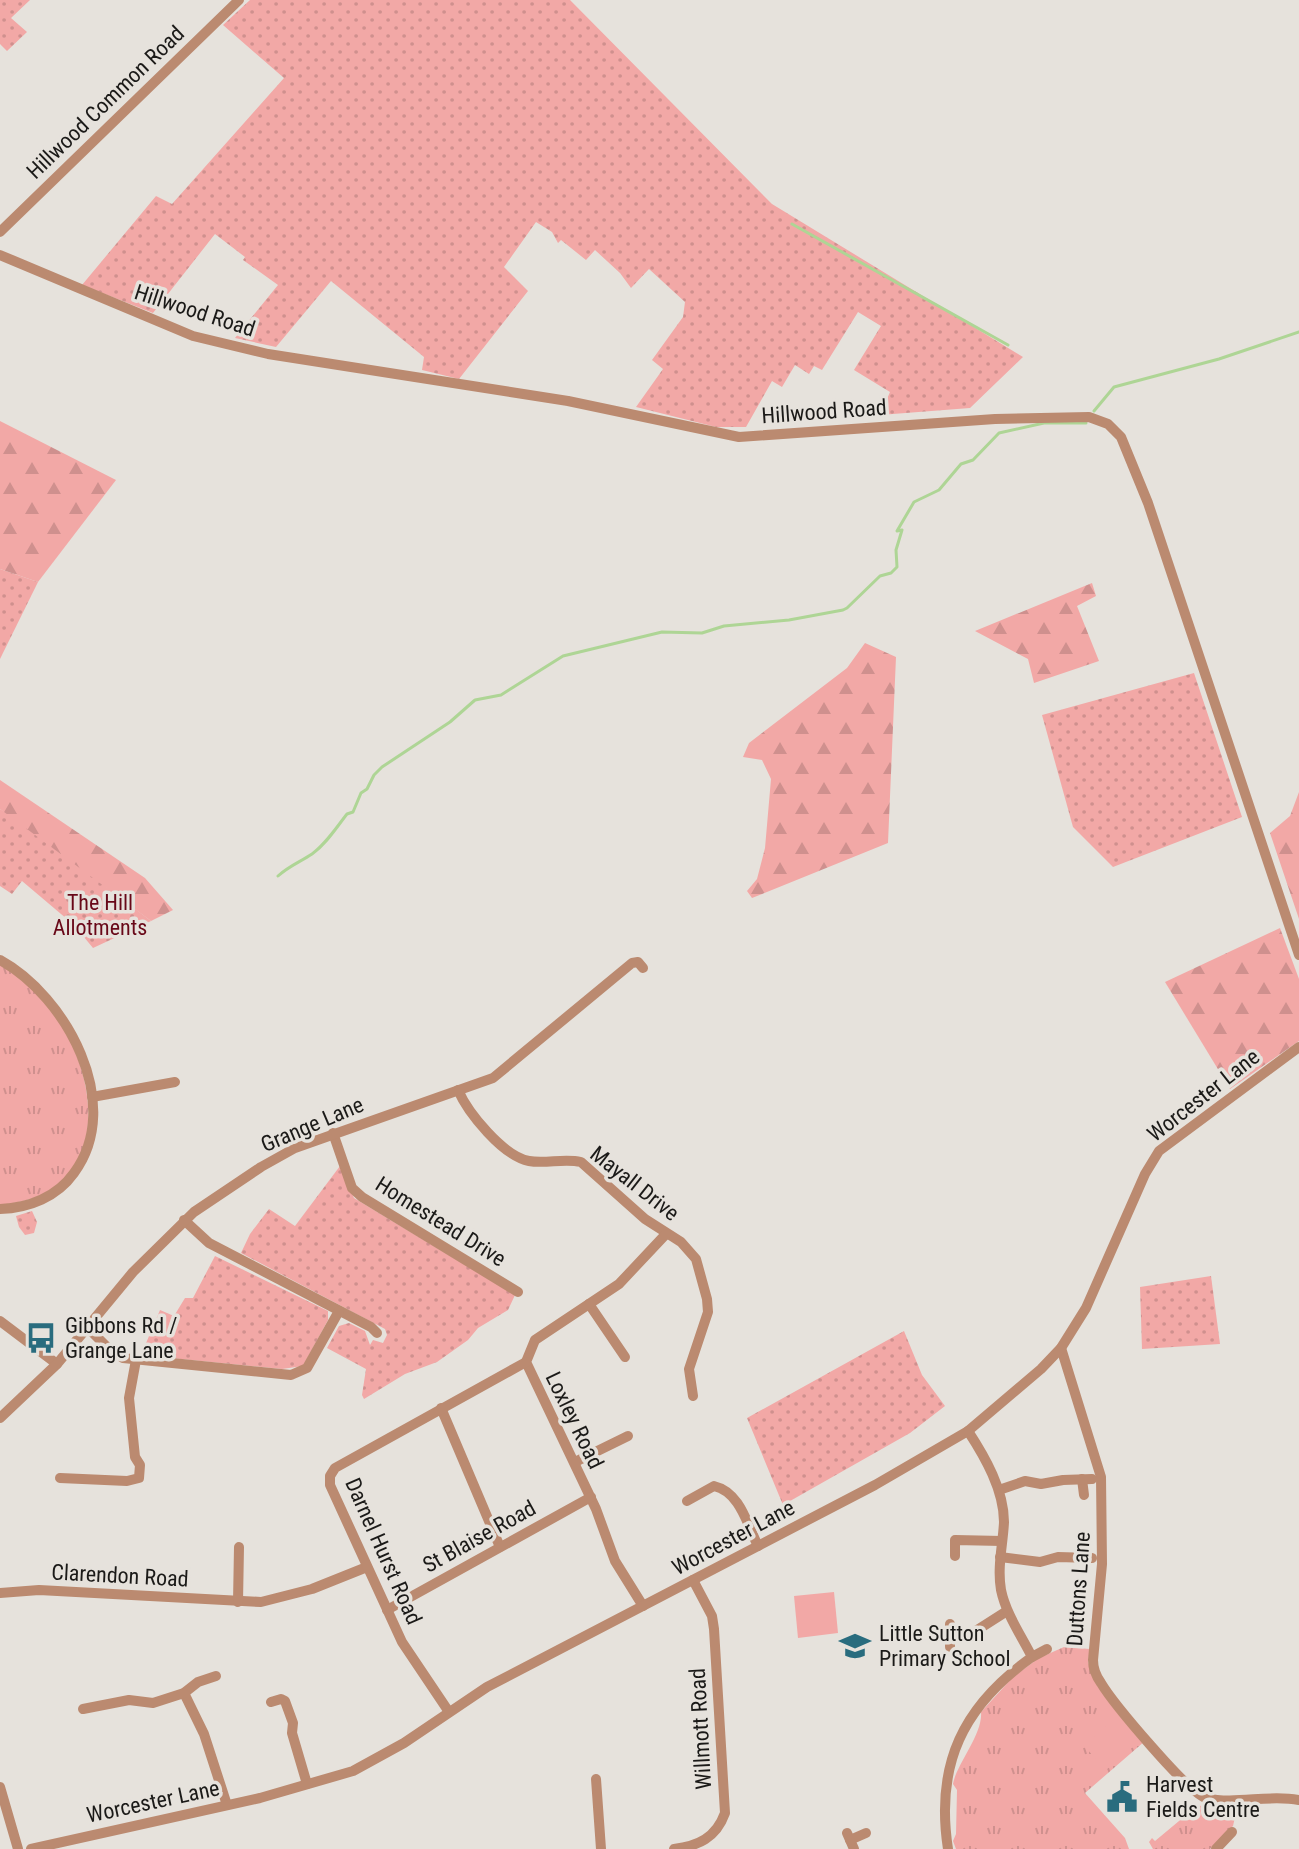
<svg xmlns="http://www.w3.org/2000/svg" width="1299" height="1849" font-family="'Roboto Condensed',sans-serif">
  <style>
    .grass { fill: url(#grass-dots) }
    .forest { fill: url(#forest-firs) }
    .park { fill: url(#park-tufts) }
    .pitch { fill: #f2a8a6 }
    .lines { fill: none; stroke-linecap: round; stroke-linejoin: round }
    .stream { stroke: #aed595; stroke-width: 3 }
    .minor { stroke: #bb8a70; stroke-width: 10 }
    .labels { text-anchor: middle; stroke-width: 7; stroke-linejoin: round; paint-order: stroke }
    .street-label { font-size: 22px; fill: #1b1a18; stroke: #e6e2dc }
    .park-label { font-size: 22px; fill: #680818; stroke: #e6e2dc }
    .poi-label { font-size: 22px; fill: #1b1a18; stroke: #e6e2dc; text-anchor: start }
  </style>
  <defs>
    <pattern id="grass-dots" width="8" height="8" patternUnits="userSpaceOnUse" patternTransform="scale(2)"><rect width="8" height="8" fill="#f2a8a6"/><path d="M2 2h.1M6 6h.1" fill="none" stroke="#cf908e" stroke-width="1.8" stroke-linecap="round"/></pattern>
    <pattern id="forest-firs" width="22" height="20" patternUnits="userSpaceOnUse" patternTransform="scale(2)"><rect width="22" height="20" fill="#f2a8a6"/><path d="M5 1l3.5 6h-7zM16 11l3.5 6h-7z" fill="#cf908e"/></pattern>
    <pattern id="park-tufts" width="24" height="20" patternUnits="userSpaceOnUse" patternTransform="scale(2)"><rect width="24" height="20" fill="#f2a8a6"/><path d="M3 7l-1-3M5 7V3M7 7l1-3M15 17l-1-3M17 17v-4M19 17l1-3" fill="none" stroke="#cf908e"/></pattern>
  </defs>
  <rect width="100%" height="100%" fill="#e6e2dc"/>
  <!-- grass -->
  <g class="grass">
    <path d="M0,0H30L11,18L27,32L7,51L0,44Z"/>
    <path d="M250,0H570L772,204L1023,357L970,408L880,415L890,392L854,370L881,326L858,312L822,370L814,366L809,374L795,365L782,387L772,381L746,427H716L636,407L663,369L652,360L683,317L685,302L649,269L631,288L620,273L595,250L586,260L561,240L558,243L552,232L536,222L504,267L528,291L459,379L422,370L424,357L331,281L276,347L235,338L278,285L243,260L245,257L215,234L153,313L82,285L156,196L172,204L284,78L223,25Z"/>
    <path d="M0,569L38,582L0,659Z"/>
    <path d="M1194,673L1242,817L1113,867L1073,827L1042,715Z"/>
    <path d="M0,809L20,821L151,921L93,948L74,925L22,881L12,894L0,886Z"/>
    <path d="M340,1166L354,1198L515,1295L508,1310L478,1328L468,1340L437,1362L405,1374L364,1399L362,1395L366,1369L327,1348L339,1326L349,1323L365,1331L370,1345L373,1340L383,1343L387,1335L385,1329L241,1253L250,1234L269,1209L295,1226Z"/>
    <path d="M32,1211L37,1222L34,1233L25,1235L19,1227L16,1216Z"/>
    <path d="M215,1256L328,1311V1320L303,1366L282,1369L141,1355L160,1310L174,1316L185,1298H193Z"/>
    <path d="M1211,1276L1220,1344L1142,1349L1140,1287Z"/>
    <path d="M904,1331L922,1375L945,1406L910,1433L783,1505L747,1418Z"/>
  </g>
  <!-- forest -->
  <g class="forest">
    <path d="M0,421L116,480L38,582L0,569Z"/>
    <path d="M1092,583L1096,596L1077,606L1099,661L1034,683L1028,659L975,631Z"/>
    <path d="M865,643L896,657L888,843L752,898L747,891L757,879L765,848L771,779L762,760L743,757L749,743L847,668Z"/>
    <path d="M0,780L145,878L173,910L151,921L0,809Z"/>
    <path d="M1299,792V919L1270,833L1290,816Z"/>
    <path d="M1280,928L1299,979V1041L1230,1089L1165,982Z"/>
  </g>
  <!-- park -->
  <g class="park">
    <path d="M0,964C18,975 38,992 51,1009C89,1058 113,1154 47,1192C32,1200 17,1203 0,1205Z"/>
    <path d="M1064,1647L1090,1649L1088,1662L1095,1680L1145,1741L1085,1793L1125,1838L1129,1849H956L953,1841L956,1834L957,1790L953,1784C957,1763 983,1734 981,1712L1013,1677L1039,1658Z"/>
    <path d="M1238,1804L1233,1826L1210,1849H1153L1149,1842L1152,1838L1155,1841L1197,1806Z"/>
  </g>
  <!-- pitch -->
  <g class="pitch">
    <path d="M834,1592L838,1633L798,1638L794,1596Z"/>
    <path d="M1116,1717L1138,1742L1106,1770L1084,1746Z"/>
  </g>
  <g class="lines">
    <!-- stream -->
    <g class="stream">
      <path d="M792,224L1008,345"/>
      <path d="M1094,411L1114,387L1219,359L1299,332"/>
      <path d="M278,876C289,866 300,862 312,854C326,844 336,828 347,814L353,812L361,793L367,789L374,775L382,767L450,722L475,700L501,695L563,656L662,632L702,633L724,626L789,620L843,610L847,608L880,576L891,573L897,567L896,550L902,530L897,531L914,502L939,490L961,464L973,460L999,433L1044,423H1086"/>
    </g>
    <!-- minor -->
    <g class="minor">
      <path d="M0,232L239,0"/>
      <path d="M0,255L193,336L268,354L568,401L739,437L995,419L1089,417L1108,424L1121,437L1148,503L1299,955"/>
      <path d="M0,960C66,996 125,1104 74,1173C57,1197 29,1208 0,1209"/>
      <path d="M458,1090C468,1113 503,1156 529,1161C546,1164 564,1158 581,1162L645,1219L681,1242L696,1259L707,1299L708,1312L689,1369L693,1396"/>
      <path d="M92,1097L175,1082"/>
      <path d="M333,1133L352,1188L362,1197L518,1292"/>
      <path d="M184,1220L209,1243L371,1327L377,1333"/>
      <path d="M589,1304L625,1357"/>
      <path d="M0,1321L57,1364"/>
      <path d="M88,1328L109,1349L123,1358L291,1375L307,1368L339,1311"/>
      <path d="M1061,1348L1101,1477L1102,1564L1093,1660C1093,1669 1096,1676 1101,1683C1113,1703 1188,1793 1206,1798C1236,1805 1268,1794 1299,1800"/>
      <path d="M441,1408L500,1547"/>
      <path d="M0,1418L57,1364L133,1272L194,1212L261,1167L295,1148L493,1078L632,963L638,962L643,968"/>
      <path d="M575,1462L628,1436"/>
      <path d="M60,1478L127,1481L139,1478L140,1465L135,1457L129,1398L136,1360"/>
      <path d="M1082,1479L1084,1495"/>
      <path d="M999,1490L1025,1481L1041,1484L1063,1480L1092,1479"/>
      <path d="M687,1501L714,1486C740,1492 747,1524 758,1546"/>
      <path d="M955,1556V1540L1002,1541"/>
      <path d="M1000,1557L1040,1562L1058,1557L1092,1558"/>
      <path d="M0,1593L39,1590L261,1602L312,1589L367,1567"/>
      <path d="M238,1602L239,1547"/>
      <path d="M643,1606L615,1561L596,1509L526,1362L535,1340L619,1284L666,1234"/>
      <path d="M387,1610L591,1497"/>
      <path d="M950,1624V1647"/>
      <path d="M950,1637L971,1634L1007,1611"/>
      <path d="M1032,1657L1047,1649"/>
      <path d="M184,1693L204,1734L227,1805"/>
      <path d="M271,1702L281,1699L285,1701L293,1723L292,1733L307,1784"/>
      <path d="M83,1709L129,1700L153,1703L184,1693L198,1682L216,1676"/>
      <path d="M449,1712L402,1642L330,1485V1476L335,1468L526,1362"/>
      <path d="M596,1779L601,1849"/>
      <path d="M0,1787L18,1849"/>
      <path d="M847,1833L854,1849"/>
      <path d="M850,1840L866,1833"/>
      <path d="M31,1849L260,1798L353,1771L404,1743L487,1687L875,1485L968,1431L1041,1369L1061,1348L1086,1308L1145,1174L1159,1151L1299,1047"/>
      <path d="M674,1849C698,1846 716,1838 725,1813L714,1629L712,1616L693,1580"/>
      <path d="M948,1849C935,1764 963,1706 1032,1657C1021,1635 1006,1614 1001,1590C997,1567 1003,1544 1004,1522C1004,1490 985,1457 968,1431"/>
      <path d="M1216,1849L1232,1832"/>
    </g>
  </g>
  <!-- icons -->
  <defs>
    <symbol id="bus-bare" viewBox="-9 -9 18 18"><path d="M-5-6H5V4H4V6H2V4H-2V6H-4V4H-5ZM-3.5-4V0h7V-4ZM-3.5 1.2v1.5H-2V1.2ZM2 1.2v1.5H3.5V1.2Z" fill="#296c7e" stroke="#e6e2dc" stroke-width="2.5" paint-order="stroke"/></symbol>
    <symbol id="school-bare" viewBox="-9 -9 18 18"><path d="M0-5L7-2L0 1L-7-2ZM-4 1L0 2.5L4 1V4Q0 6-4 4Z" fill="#296c7e" stroke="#e6e2dc" stroke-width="2.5" paint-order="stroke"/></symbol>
    <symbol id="civic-bare" viewBox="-9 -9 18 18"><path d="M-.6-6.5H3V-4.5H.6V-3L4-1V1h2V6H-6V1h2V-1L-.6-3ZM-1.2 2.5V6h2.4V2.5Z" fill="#296c7e" stroke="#e6e2dc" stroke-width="2.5" paint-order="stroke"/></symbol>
  </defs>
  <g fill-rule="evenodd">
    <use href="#bus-bare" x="19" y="1316" width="44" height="44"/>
    <use href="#school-bare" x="833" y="1624" width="44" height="44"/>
    <use href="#civic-bare" x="1100" y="1775" width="44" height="44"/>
  </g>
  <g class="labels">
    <!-- street labels -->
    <g class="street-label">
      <text transform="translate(105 102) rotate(-44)" y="8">Hillwood Common Road</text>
      <text transform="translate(195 310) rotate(18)" y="8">Hillwood Road</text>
      <text transform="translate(824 411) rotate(-4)" y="8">Hillwood Road</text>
      <text transform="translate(1203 1095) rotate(-38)" y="8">Worcester Lane</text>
      <text transform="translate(312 1124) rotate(-23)" y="8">Grange Lane</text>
      <text transform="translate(635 1183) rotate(38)" y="8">Mayall Drive</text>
      <text transform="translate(441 1221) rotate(32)" y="8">Homestead Drive</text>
      <text transform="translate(575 1420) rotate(64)" y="8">Loxley Road</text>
      <text transform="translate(479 1536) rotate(-29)" y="8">St Blaise Road</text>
      <text transform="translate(733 1537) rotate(-28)" y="8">Worcester Lane</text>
      <text transform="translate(384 1551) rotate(66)" y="8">Darnel Hurst Road</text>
      <text transform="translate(120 1575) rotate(3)" y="8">Clarendon Road</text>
      <text transform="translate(1078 1589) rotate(-86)" y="8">Duttons Lane</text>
      <text transform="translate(700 1729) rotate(-93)" y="8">Willmott Road</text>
      <text transform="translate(153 1801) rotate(-12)" y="8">Worcester Lane</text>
    </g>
    <!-- park labels -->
    <g class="park-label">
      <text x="100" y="910">The Hill<tspan x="100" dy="25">Allotments</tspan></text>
    </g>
    <!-- poi labels -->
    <g class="poi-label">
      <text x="65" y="1333">Gibbons Rd /<tspan x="65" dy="25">Grange Lane</tspan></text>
      <text x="879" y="1641">Little Sutton<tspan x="879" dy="25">Primary School</tspan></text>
      <text x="1146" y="1792">Harvest<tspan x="1146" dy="25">Fields Centre</tspan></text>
    </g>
  </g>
</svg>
